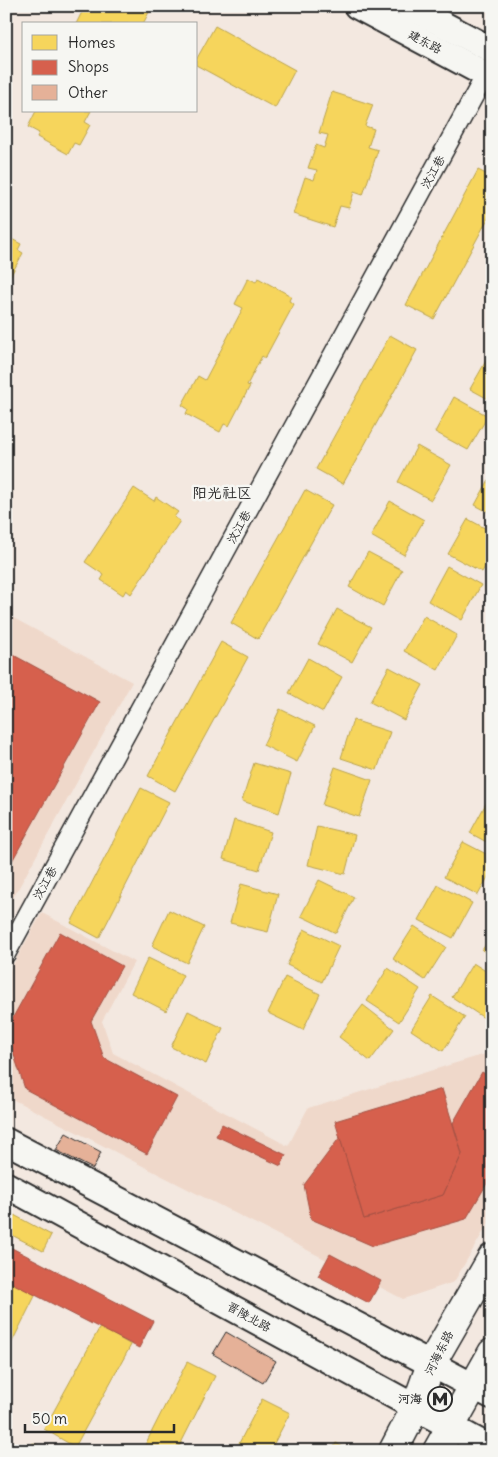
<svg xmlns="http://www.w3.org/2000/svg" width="498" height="1457" font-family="Delius,'LXGW WenKai TC',sans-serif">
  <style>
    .built { fill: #efd8ca }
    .homes { fill: #f6d55c; stroke: #b9a24d }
    .shops { fill: #d6604d; stroke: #a35043 }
    .building { fill: #e5b198; stroke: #2b2b2b }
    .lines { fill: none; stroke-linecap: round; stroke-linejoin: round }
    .street-casing { stroke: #2b2b2b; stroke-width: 21 }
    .secondary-casing { stroke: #2b2b2b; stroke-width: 29 }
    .primary-casing { stroke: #2b2b2b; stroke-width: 31 }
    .street { stroke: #f6f6f2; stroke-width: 18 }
    .secondary { stroke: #f6f6f2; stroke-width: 25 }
    .primary { stroke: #f6f6f2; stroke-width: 28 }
    .labels { text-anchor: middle; stroke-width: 5; stroke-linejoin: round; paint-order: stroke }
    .street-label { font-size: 12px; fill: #2b2b2b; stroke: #f6f6f2 }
    .poi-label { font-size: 12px; font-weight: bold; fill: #2b2b2b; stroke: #f6f6f2; text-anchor: end }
    .quarter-label { font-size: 15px; fill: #2b2b2b; stroke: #f6f6f2 }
  </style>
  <rect width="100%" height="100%" fill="#f3e8e0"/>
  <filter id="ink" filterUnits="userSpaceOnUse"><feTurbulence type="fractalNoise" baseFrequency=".02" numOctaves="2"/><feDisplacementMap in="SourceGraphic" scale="10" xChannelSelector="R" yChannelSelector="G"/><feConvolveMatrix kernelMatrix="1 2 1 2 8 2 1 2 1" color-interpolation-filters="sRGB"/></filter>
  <g filter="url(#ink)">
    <!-- built -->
    <g class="built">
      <path d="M6,614L132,682L6,911Z"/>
      <path d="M42,913L134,962L102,1021L113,1053L288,1146L308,1108L492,1052V1217L454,1282L403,1299L6,1096V977Z"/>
    </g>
    <!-- homes -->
    <g class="homes">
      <path d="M85,6H152L143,24H76Z"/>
      <path d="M215,26L295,70L275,108L196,65V60Z"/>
      <path d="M332,92L373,105L365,126L374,129L368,147L378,150L363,195L354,192L349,208L340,206L333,227L293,214L305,177L314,180L317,170L308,168L316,145L324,148L328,135L319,133Z"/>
      <path d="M36,111H91L85,122L90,125L79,145L74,143L68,154L37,137L39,133L28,127Z"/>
      <path d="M478,170L492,177V211L434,319L406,305Z"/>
      <path d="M6,236L21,244L18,250L23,253L6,284Z"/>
      <path d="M248,278L256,282L258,278L291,296L289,301L294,304L265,358L262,356L247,385L250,386L229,426L224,424L220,432L186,414L188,409L182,405L198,376L205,380L243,308L235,304Z"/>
      <path d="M390,335L417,350L343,484L316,469Z"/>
      <path d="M490,354L492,356V401L470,389Z"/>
      <path d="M454,397L488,416L468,450L435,432Z"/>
      <path d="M417,446L451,465L431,500L398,482Z"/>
      <path d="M492,474V514L475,505Z"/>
      <path d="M134,488L154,501L156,497L178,512L174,517L180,521L131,594L126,590L123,595L101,580L104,575L85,562Z"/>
      <path d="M305,490L332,505L258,639L231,623Z"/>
      <path d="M390,501L424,520L404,555L371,536Z"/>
      <path d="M468,519L492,532V555L482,572L448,554Z"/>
      <path d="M368,552L402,570L383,606L349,587Z"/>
      <path d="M447,566L481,585L462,620L428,601Z"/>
      <path d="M337,609L371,627L352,662L318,644Z"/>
      <path d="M424,616L457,635L438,670L404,651Z"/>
      <path d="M221,642L248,657L175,791L148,776Z"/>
      <path d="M308,658L342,677L323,712L289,693Z"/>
      <path d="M389,667L423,685L404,720L370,702Z"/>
      <path d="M280,709L315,726L297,762L263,745Z"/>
      <path d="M353,720L390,732L377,770L341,758Z"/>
      <path d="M254,763L291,774L279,813L242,801Z"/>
      <path d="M335,767L372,780L359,817L322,805Z"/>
      <path d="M141,788L169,802L99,938L71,923Z"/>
      <path d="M489,798L492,800V845L470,833Z"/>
      <path d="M234,820L271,832L259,870L223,859Z"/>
      <path d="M317,826L355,835L345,874L308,865Z"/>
      <path d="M463,842L492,857V870L478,895L444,877Z"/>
      <path d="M319,880L354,897L336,933L301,916Z"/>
      <path d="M241,884L278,894L268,932L230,923Z"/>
      <path d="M438,885L472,903L453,938L419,920Z"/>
      <path d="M169,910L204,927L187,963L152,946Z"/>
      <path d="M414,926L446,947L425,980L393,959Z"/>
      <path d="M304,929L339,946L322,982L287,965Z"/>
      <path d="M492,936V956L482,950Z"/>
      <path d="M148,958L183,975L166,1011L131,993Z"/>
      <path d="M473,963L492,975V1006L484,1018L452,997Z"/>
      <path d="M388,968L420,989L399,1022L367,1001Z"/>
      <path d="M285,977L320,994L303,1030L268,1013Z"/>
      <path d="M432,996L465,1017L443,1051L411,1030Z"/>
      <path d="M363,1005L394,1029L370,1061L339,1037Z"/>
      <path d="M188,1011L223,1028L206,1064L171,1047Z"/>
      <path d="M14,1215L51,1235L43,1251L6,1232Z"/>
      <path d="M6,1280L36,1294L6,1354Z"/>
      <path d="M100,1327L131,1345L75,1447L44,1429Z"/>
      <path d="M187,1362L215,1376L177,1451H142Z"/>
      <path d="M262,1399L290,1413L270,1451H235Z"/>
      <path d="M33,1443L48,1451H30Z"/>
      <path d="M336,1443L350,1451H332Z"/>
    </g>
    <!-- shops -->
    <g class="shops">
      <path d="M6,651L100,702L6,872V736L11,728L6,725Z"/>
      <path d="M60,932L122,966L91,1021L104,1058L177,1097L147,1154L25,1089L6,1030Z"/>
      <path d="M482,1072L492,1078V1175L466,1219L373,1246L311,1219L304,1185L340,1137L364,1219L443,1195L462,1154L453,1123Z"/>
      <path d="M442,1089L462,1154L443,1195L364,1219L335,1121Z"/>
      <path d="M222,1124L286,1155L281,1166L216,1136Z"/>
      <path d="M6,1245L153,1321L139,1348L6,1280Z"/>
      <path d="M330,1254L381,1281L369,1303L318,1276Z"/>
    </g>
    <!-- building -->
    <g class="building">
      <path d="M66,1133L101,1152L93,1169L56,1150Z"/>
      <path d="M226,1332L276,1361L263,1383L213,1354Z"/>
    </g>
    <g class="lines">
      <defs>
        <path id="street" d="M6,954L486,74"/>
        <g id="secondary">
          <path d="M357,6L492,78"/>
          <path d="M408,6L492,50"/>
          <path d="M6,1141L492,1396"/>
          <path d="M6,1185L492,1449"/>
        </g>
        <g id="primary">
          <path d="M393,1451L415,1409L431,1364L492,1258"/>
          <path d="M437,1451L492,1353"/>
        </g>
      </defs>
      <!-- street casing -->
      <use href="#street" class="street-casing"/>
      <!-- secondary casing -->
      <use href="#secondary" class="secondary-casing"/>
      <!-- primary casing -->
      <use href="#primary" class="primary-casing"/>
      <!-- street -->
      <use href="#street" class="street"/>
      <!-- secondary -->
      <use href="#secondary" class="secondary"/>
      <!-- primary -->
      <use href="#primary" class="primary"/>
    </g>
  </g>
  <!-- icons -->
  <defs>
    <symbol id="metro-ring" viewBox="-11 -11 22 22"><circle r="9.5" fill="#f6f6f2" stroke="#2b2b2b" stroke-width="1.5"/><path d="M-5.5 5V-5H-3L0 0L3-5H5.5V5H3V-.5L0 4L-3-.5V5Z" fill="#2b2b2b"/></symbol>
  </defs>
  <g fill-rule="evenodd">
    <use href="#metro-ring" x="426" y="1385" width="28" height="28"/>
  </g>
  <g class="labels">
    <!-- street labels -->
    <g class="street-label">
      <text transform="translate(425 42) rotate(28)" y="4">建东路</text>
      <text transform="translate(433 172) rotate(-61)" y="4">汶江巷</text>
      <text transform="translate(239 527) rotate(-61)" y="4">汶江巷</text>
      <text transform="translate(45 883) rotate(-61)" y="4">汶江巷</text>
      <text transform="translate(249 1317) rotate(29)" y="4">晋陵北路</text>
      <text transform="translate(439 1353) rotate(-63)" y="4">河海东路</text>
    </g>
    <!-- poi labels -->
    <g class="poi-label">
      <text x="422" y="1403">河海</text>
    </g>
    <!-- quarter labels -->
    <g class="quarter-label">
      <text x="222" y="498">阳光社区</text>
    </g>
  </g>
  <!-- margin -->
  <rect width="498" height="1457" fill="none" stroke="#f6f6f2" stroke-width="25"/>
  <rect x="12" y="12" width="473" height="1432" fill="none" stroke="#2b2b2b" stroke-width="2" filter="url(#ink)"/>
  <!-- legend -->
  <rect x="22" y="22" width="175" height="90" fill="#f6f6f2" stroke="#a5a5a2"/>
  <rect x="32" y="35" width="25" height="15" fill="#f6d55c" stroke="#a5a5a2"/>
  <text x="68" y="48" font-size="15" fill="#2b2b2b">Homes</text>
  <rect x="32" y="60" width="25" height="15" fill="#d6604d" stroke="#a5a5a2"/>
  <text x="68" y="72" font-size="15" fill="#2b2b2b">Shops</text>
  <rect x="32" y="85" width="25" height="15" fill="#e5b198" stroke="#a5a5a2"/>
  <text x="68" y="98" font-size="15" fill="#2b2b2b">Other</text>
  <!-- scale -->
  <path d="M25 1424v8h149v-8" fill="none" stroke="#2b2b2b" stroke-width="2.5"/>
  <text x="32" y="1424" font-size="15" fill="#2b2b2b" stroke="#f6f6f2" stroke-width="4" paint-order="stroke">50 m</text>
</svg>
